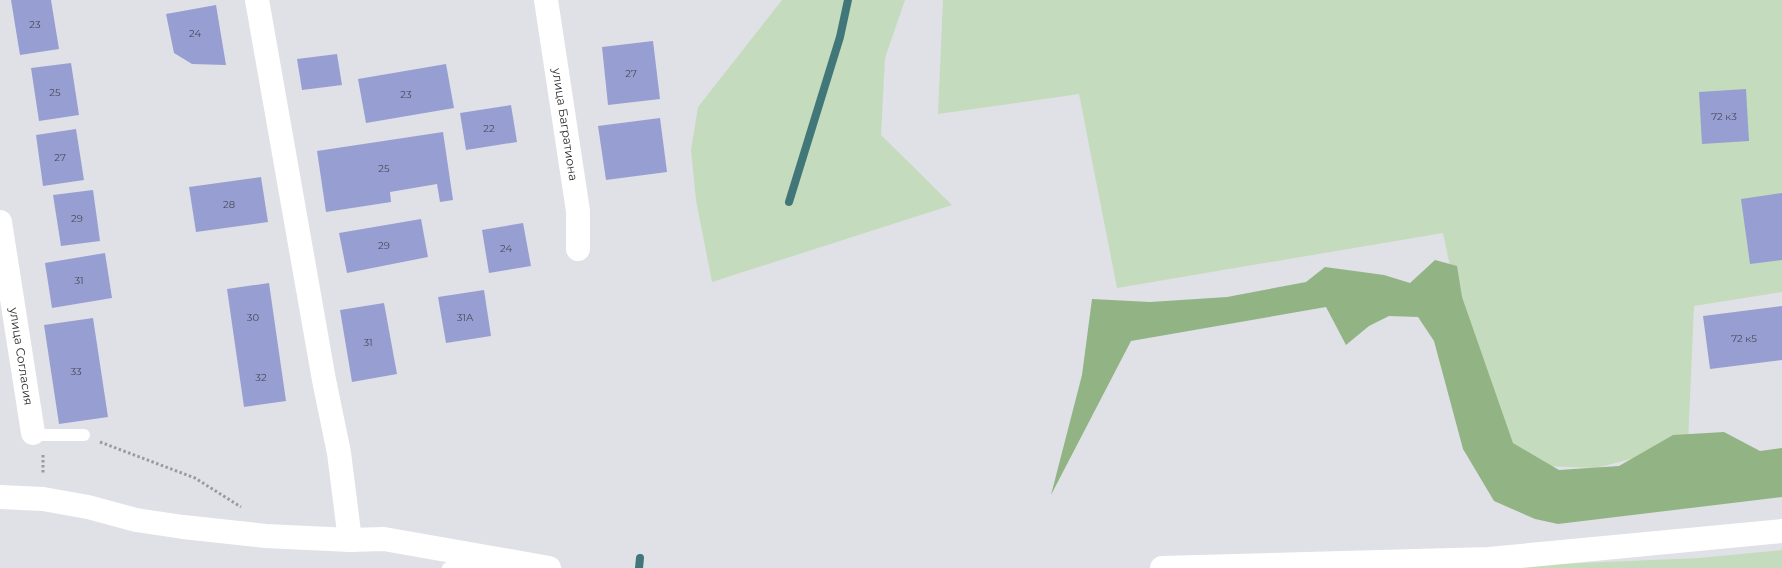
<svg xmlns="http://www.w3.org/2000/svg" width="1782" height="568" font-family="Montserrat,sans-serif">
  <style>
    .green { fill: #c5dbbd }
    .forest { fill: #92b485 }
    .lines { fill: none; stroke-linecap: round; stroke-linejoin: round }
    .stream { stroke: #42777a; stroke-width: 8 }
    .building { fill: #979fd2 }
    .path { stroke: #9a9b9e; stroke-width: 3; stroke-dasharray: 2.5 2.5; stroke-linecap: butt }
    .lane { stroke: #fff; stroke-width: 12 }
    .street { stroke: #fff; stroke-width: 24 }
    .labels { text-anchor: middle; stroke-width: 4.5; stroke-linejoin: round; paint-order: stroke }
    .number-label { font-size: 10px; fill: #484a58 }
    .street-label { font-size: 12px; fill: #2d2d2f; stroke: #fff }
  </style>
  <rect width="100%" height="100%" fill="#e0e1e6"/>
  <path class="green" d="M782,0H905L885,58L881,135L952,205L712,282L696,200L691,150L698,107Z
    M943,0H1782V292L1694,306L1688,444L1596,468L1514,465L1451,271L1443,233L1117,288L1079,94L938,114Z
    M1782,550V568H1469L1699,558Z"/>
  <path class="forest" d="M1435,260L1457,266L1462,297L1513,443L1559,470L1619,466L1673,435L1724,432L1760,451L1782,448V497L1558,524L1535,519L1494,501L1463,449L1434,341L1418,317L1389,316L1369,326L1346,345L1326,307L1131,341L1051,495L1082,375L1092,299L1150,302L1227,297L1306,282L1325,267L1384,275L1410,283Z"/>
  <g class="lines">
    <path class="stream" d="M789,202L840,37L848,0
      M639,568L640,558"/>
  </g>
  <path class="building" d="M11,0H51L59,49L20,55Z
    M216,5L226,65L192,64L174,53L166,14Z
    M653,41L660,99L608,105L602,47Z
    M337,54L342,85L302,90L297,59Z
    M71,63L79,115L39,121L31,68Z
    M446,64L454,108L366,123L358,79Z
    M1746,89L1749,141L1702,144L1699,92Z
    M511,105L517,142L466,150L460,113Z
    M660,118L667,172L606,180L598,126Z
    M76,129L84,180L43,186L36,135Z
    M443,132L453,200L440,202L437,184L390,192L391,202L326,212L317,151Z
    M261,177L268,222L196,232L189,187Z
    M93,190L100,241L61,246L53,195Z
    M1782,193V260L1750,264L1741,199Z
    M421,219L428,257L347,273L339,233Z
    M523,223L531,266L489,273L482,230Z
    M105,253L112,298L52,308L45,263Z
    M269,283L286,401L244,407L227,289Z
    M484,290L491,336L446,343L438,297Z
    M384,303L397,374L352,382L340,310Z
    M1782,306V360L1710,369L1703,316Z
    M93,318L108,417L59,424L44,325Z"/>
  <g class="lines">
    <path class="path" d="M100,442L195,478L241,507
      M43,455V474"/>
    <path class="lane" d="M33,433L43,435H84
      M448,568L480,561"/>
    <g class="street">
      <path d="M257,0L324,380L339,453L350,540"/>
      <path id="s1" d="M546,0L578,211V249"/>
      <path id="s2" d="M0,222L33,433"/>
      <path d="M0,497L43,499L88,507L136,520L183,527L266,536L350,540L384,539L549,568"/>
      <path d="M1162,568L1489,559L1782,531"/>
    </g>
  </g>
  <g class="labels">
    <g class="number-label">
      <text x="35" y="28">23</text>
      <text x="195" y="37">24</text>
      <text x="631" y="77">27</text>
      <text x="55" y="96">25</text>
      <text x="406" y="98">23</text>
      <text x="1724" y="120">72 к3</text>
      <text x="489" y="132">22</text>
      <text x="60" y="161">27</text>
      <text x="384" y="172">25</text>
      <text x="229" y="208">28</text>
      <text x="77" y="222">29</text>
      <text x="384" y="249">29</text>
      <text x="506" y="252">24</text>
      <text x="79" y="284">31</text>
      <text x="253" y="321">30</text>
      <text x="465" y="321">31А</text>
      <text x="1744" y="342">72 к5</text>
      <text x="368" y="346">31</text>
      <text x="76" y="375">33</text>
      <text x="261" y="381">32</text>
    </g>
    <g class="street-label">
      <text dy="4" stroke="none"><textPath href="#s1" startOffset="126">улица Багратиона</textPath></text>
      <text dy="4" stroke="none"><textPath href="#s2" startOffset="136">улица Согласия</textPath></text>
    </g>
  </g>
</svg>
